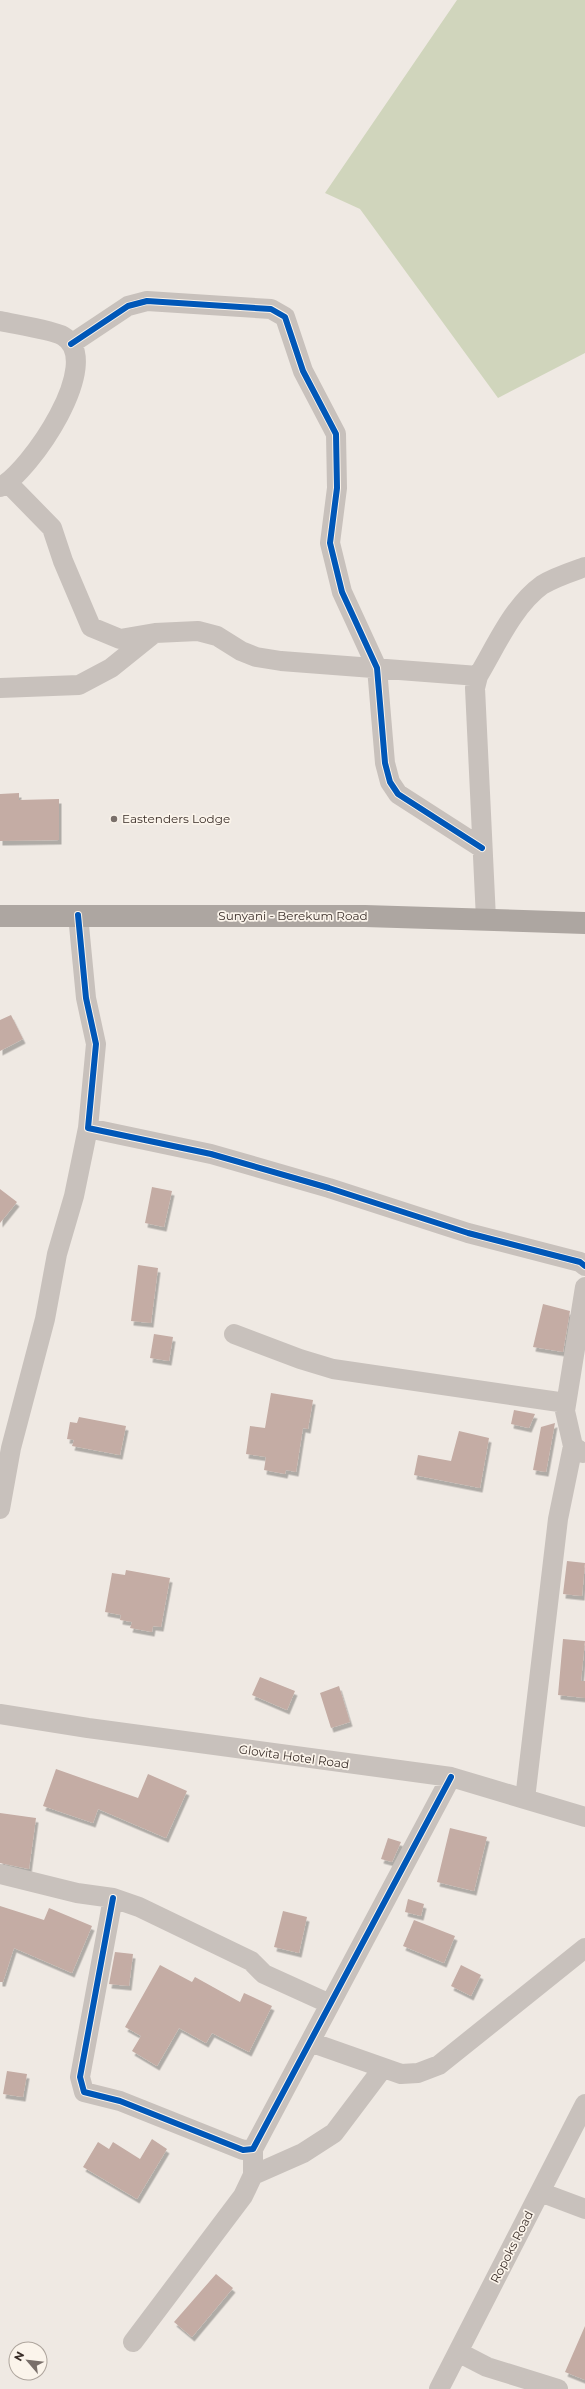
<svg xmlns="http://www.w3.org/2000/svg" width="585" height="2389" font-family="Montserrat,sans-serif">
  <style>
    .green { fill: #d0d5bc }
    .building { fill: #c4aca4; filter: url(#shadow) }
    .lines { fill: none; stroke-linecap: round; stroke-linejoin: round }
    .minor { stroke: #c8c1bc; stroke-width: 20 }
    .major { stroke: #ada6a1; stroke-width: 22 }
    .cycleway-casing { stroke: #fbf4eb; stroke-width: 8 }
    .cycleway { stroke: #0057b8; stroke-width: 6 }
    .poi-dot { fill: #796f6a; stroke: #fbf4eb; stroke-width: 1.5 }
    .labels { text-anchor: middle; stroke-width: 3.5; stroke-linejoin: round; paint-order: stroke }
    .poi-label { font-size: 12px; fill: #3a2e29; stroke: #fbf4eb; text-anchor: start }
    .street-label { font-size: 12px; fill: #3a2e29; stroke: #fbf4eb }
  </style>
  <defs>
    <filter id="shadow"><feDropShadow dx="2.5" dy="4.5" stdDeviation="0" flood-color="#0004"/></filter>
  </defs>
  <rect width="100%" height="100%" fill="#efe9e3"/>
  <path class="green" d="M457,0H585V353L498,398L360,209L325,193Z"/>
  <path class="building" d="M19,793V800L59,799V840L0,841V794Z
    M11,1015L23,1039L0,1051V1020Z
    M152,1187L172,1191L164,1227L145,1223Z
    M0,1189L17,1202L0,1223Z
    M138,1265L158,1268L151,1323L131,1321Z
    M543,1304L570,1311L563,1352L533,1347Z
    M154,1334L173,1337L169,1361L150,1358Z
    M271,1393L313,1400L308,1429L303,1428L296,1472L286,1470L285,1474L264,1470L266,1457L246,1454L250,1426L265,1428Z
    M514,1410L535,1414L529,1428L511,1424Z
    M79,1417L126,1426L120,1455L72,1446L74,1440L67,1439L70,1422L77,1423Z
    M555,1423L546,1472L533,1470L541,1427Z
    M459,1431L489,1438L480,1488L414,1475L418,1455L451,1461Z
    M567,1561L585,1563L582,1596L563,1594Z
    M126,1570L170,1578L161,1627L153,1626L152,1632L130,1628L132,1622L120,1620L121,1615L105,1612L112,1573L125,1575Z
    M563,1639L585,1641L581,1681H585V1698L558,1695Z
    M260,1677L295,1691L287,1710L252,1695Z
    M339,1686L350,1722L331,1728L320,1693Z
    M56,1769L138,1798L148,1774L187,1791L166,1838L98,1809L93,1823L43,1806Z
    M0,1813L36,1818L29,1869L0,1863Z
    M450,1828L487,1837L474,1891L437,1882Z
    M388,1838L401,1842L392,1862L381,1859Z
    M408,1899L424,1904L421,1916L405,1912Z
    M0,1906L44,1920L49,1908L92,1926L72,1973L14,1948L3,1982H0Z
    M283,1911L307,1917L299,1953L274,1947Z
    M414,1920L455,1936L444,1963L403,1946Z
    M115,1952L133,1954L129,1986L109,1984Z
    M160,1965L192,1982L195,1977L240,2002L244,1993L272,2006L249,2052L212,2033L206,2043L179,2028L157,2066L132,2051L141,2036L125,2027Z
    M461,1965L481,1975L471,1996L451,1986Z
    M7,2071L27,2074L23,2097L3,2094Z
    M152,2139L167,2149L137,2199L83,2167L98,2142L109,2149L113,2142L140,2159Z
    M216,2274L233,2288L192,2337L174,2322Z
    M585,2326V2380L565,2372Z"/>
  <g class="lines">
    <path class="minor" d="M0,321C13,324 53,330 63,336C106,361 30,472 0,487
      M71,344L128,306L147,301L271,309L285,317L303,371L336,434L337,488L330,543L342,592L377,668L385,763L390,782L398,794L482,848
      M8,483L52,528L63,561L91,627L120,639L155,633L198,631L217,636L241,651L256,657L281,661L478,676L475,688L486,919
      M478,676C496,646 513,606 542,585C555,577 571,572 585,567
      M0,688L79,685L111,668L152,635
      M78,915L86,998L96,1044L88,1128L211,1154L329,1188L468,1233L580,1262L585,1266
      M234,1334L300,1359L333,1369L566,1403
      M583,1453L573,1446L565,1411L585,1287
      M0,1509L11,1448L45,1319L57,1254L74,1196L88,1128
      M0,1714L88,1728L451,1777L585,1817
      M525,1799L558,1519L573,1446
      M0,1874L77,1893L113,1898L139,1907L251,1961L264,1974L330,2004
      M113,1898L80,2077L84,2092L120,2101L243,2150L253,2149L451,1777
      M310,2042L401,2074L418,2073L439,2065L585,1948
      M253,2175L303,2153L334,2133L383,2068
      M540,2192L585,2209
      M133,2342L243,2196L253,2175V2149
      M458,2352L487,2367L558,2389
      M439,2389L585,2104"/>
    <path class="major" d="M0,916H365L585,923"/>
    <defs>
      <path id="cycleway" d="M71,344L128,306L147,301L271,309L285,317L303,371L336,434L337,488L330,543L342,592L377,668L385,763L390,782L398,794L482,848
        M78,915L86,998L96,1044L88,1128L211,1154L329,1188L468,1233L580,1262L585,1266
        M113,1898L80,2077L84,2092L120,2101L243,2150L253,2149L451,1777"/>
    </defs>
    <use href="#cycleway" class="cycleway-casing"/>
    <use href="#cycleway" class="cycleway"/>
  </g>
  <circle class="poi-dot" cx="114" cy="819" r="4"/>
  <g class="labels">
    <g class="poi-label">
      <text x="122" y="823">Eastenders Lodge</text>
    </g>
    <g class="street-label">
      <text x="293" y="920">Sunyani - Berekum Road</text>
      <text transform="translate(294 1757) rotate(8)" y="4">Glovita Hotel Road</text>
      <text transform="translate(512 2247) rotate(-63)" y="4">Ropoks Road</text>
    </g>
  </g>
  <g transform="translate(28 2361) rotate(298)"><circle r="19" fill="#fbf4eb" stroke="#aea59d"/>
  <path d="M0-3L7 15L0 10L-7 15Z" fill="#796f6a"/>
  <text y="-6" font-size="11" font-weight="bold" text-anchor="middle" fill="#3a2e29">N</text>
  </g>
</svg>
